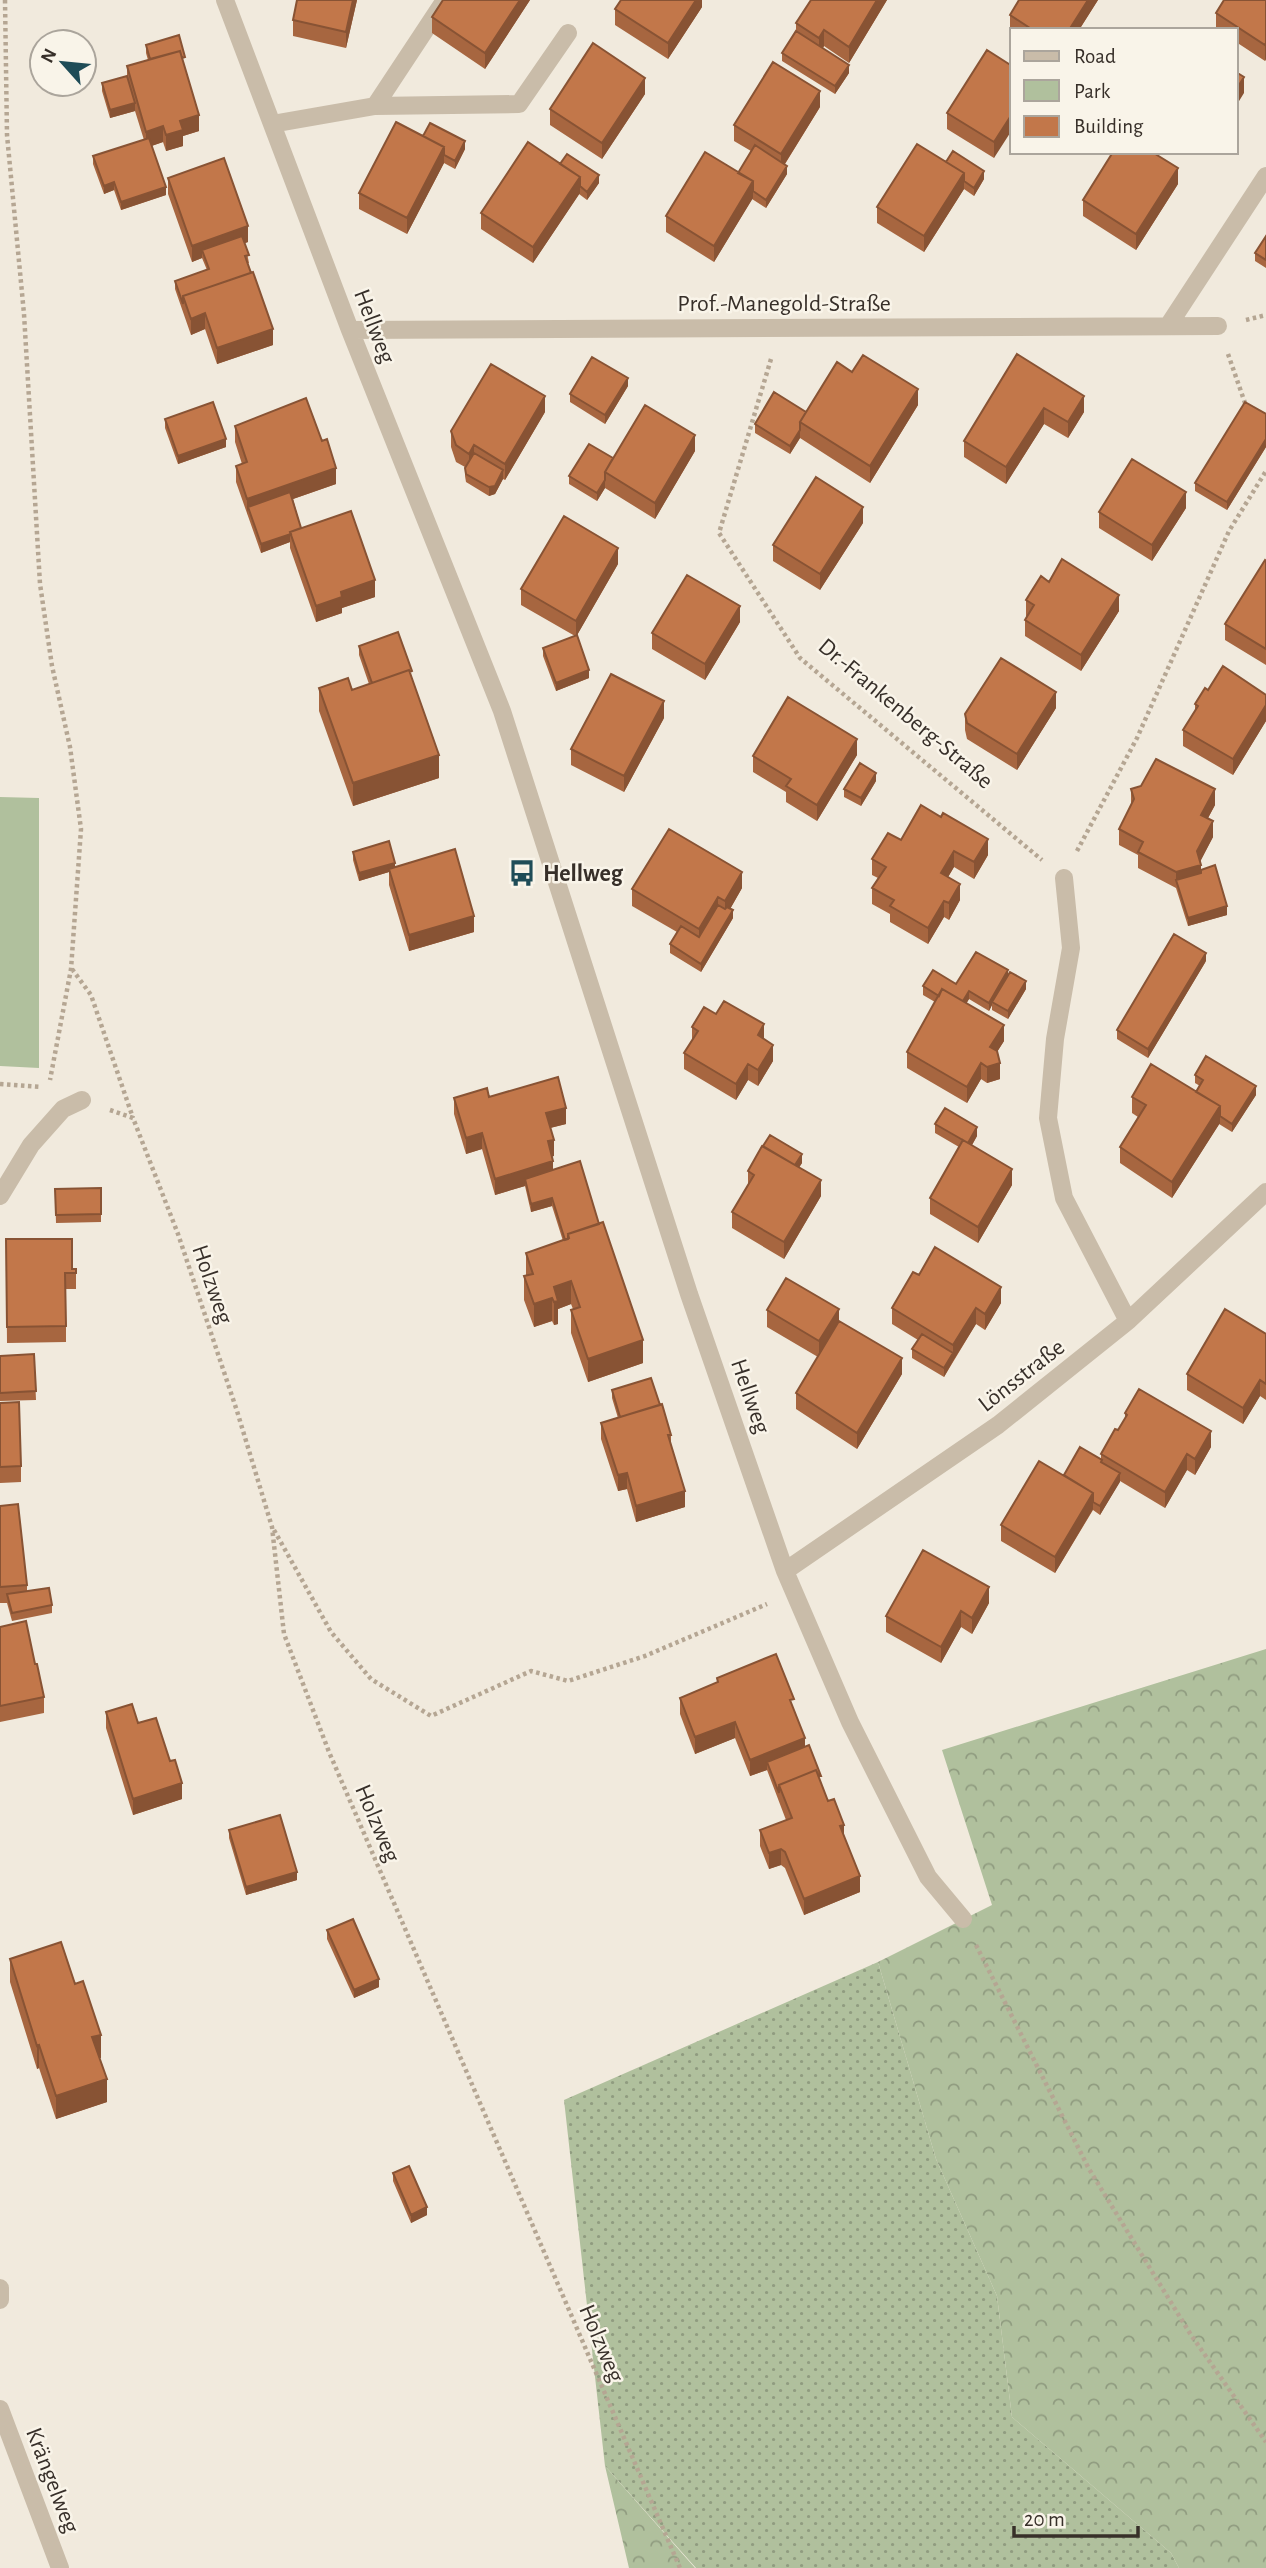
<svg xmlns="http://www.w3.org/2000/svg" width="1266" height="2568" font-family="'Alegreya Sans',sans-serif">
  <style>
    .green { fill: url(#green-dots) }
    .forest { fill: url(#forest-crowns) }
    .pitch { fill: #b0c09d }
    .lines { fill: none; stroke-linecap: round; stroke-linejoin: round }
    .path { stroke: #b5a693; stroke-width: 4.5; stroke-dasharray: 3.5 3.5; stroke-linecap: butt }
    .minor { stroke: #c9bca9; stroke-width: 18 }
    .wall { fill: #a76640 }
    .shaded-wall { fill: #885334 }
    .building { fill: #c2774a; stroke: #885334; stroke-width: 2 }
    .labels { text-anchor: middle; stroke-width: 5; stroke-linejoin: round; paint-order: stroke }
    .street-label { font-size: 24px; fill: #372f29; stroke: #f9f4e9 }
    .poi-label { font-size: 24px; font-weight: bold; fill: #372f29; stroke: #f9f4e9; text-anchor: start }
  </style>
  <defs>
    <pattern id="green-dots" width="8" height="8" patternUnits="userSpaceOnUse" patternTransform="scale(1.75)"><rect width="8" height="8" fill="#b0c09d"/><path d="M2 2h.1M6 6h.1" fill="none" stroke="#909c80" stroke-width="1.8" stroke-linecap="round"/></pattern>
    <pattern id="forest-crowns" width="20" height="18" patternUnits="userSpaceOnUse" patternTransform="scale(1.75)"><rect width="20" height="18" fill="#b0c09d"/><path d="M2 6a3 3 0 1 1 6 0M12 15a3 3 0 1 1 6 0" fill="none" stroke="#909c80"/></pattern>
  </defs>
  <rect width="100%" height="100%" fill="#f1eadd"/>
  <path class="green" d="M878,1962L936,2159L997,2296L1012,2417L1171,2553L1179,2568H696L605,2466L564,2100Z"/>
  <path class="forest" d="M1266,1649V2568H1179L1171,2553L1012,2417L997,2296L936,2159L878,1962L992,1905L942,1750Z
    M605,2466L695,2568H629Z"/>
  <path class="pitch" d="M0,797L39,798V1068L0,1066Z"/>
  <g class="lines">
    <path class="path" d="M5,0L7,135L24,314L40,584L52,666L70,747L81,829L71,969L50,1080
      M1246,320L1266,315
      M1228,354L1245,403L1249,406
      M771,359L719,533L800,658L1042,860
      M1077,851L1137,738L1229,531L1266,471
      M72,969L91,995L133,1118
      M0,1084L41,1087
      M110,1110L133,1118L178,1234L237,1411L272,1527L284,1634L329,1752L680,2568
      M274,1530L331,1632L371,1679L431,1716L531,1671L568,1681L645,1656L767,1604
      M976,1945L1089,2169L1191,2335L1266,2442"/>
    <path class="minor" d="M225,0L350,330L502,711L689,1294L785,1571L850,1722L928,1877L963,1919
      M375,106L445,0
      M272,124L375,106L519,104L568,33
      M1168,326L1266,176
      M350,330L1218,326
      M1064,878L1071,948L1055,1039L1048,1118L1064,1198L1128,1321
      M0,1196L31,1145L63,1109L82,1100
      M785,1571L998,1425L1128,1321L1266,1192
      M0,2288V2300
      M0,2409L60,2568"/>
  </g>
  <path class="wall" d="M357,0L346,48L293,36V20Z
    M530,0L485,69L432,33V17Z
    M702,0V7L668,59L615,25V9Z
    M811,0H887L849,63L824,46L823,48L849,73L835,94L782,61V53L796,31V23Z
    M1019,0H1098L1079,30H1012V33L1010,31V15Z
    M1266,0V59L1265,61L1236,42V30L1216,29V13Z
    M146,45L185,65L184,66L199,131L183,136V146L166,151L163,142L151,146L166,195L121,210L114,190L104,194L93,164V156L144,140L135,111L110,118L102,91V83L127,76V66L148,60L146,53Z
    M1012,66L994,158L947,129V113Z
    M645,94L602,159L550,125V109Z
    M820,107L785,164L787,174L766,208L752,199L714,262L666,232V216L738,173L751,151L734,141V125Z
    M423,136L465,149L455,169L444,163L407,234L359,209V193Z
    M946,162L984,179L974,196L964,189L924,252L877,223V207Z
    M560,164L599,183L587,200L579,194L533,263L481,229V213Z
    M168,178L248,242L245,243L249,263H248L273,345L217,364L205,329L191,335L175,289V281L207,270L202,258L192,262L168,194Z
    M1178,184L1136,250L1083,216V200Z
    M1266,236V268L1255,261V253Z
    M1017,354L1084,412L1068,438L1044,424L1006,484L964,457V441Z
    M852,372L918,405L870,483L800,438L790,454L755,433V424L806,412Z
    M628,386L605,424L570,402V394Z
    M545,412L505,480L503,479L495,494L489,496L466,482L465,476V467L456,462L451,447V431Z
    M1266,414V447L1227,510L1195,491V483Z
    M165,419L226,447L178,464L165,428Z
    M235,426L336,484L293,499L301,528L375,597L342,608V613L316,622L290,548V542L261,553L236,482V466L242,464L235,442Z
    M695,451L655,519L605,488L597,501L569,484V476L613,458Z
    M1186,508L1152,561L1099,528V512Z
    M863,523L820,590L773,561V545Z
    M1266,561V665L1225,640V624Z
    M618,564L577,635L589,678L556,691L543,656V648L575,636L521,605V589Z
    M1049,582L1119,611L1081,671L1025,636V620L1027,617L1026,616V600Z
    M740,622L705,680L652,649V633Z
    M359,646L412,679L439,778L353,806L319,711V688L352,690L369,684L359,655Z
    M1208,690L1266,695V721L1233,775L1183,746V730L1195,711V704Z
    M1056,708L1017,770L967,739L965,730V714Z
    M664,718L624,792L571,765V749Z
    M857,755L817,821L786,802V792L753,772V756Z
    M876,781L861,806L844,797V789Z
    M1131,789L1215,805L1208,818L1213,837L1200,861L1201,870L1227,915L1188,926L1176,888L1138,868V855L1119,845V829L1131,805Z
    M901,840L988,855L974,879L954,867L948,877L960,900L949,920L944,917L928,944L890,922V914L872,904V888L878,878L872,875V859Z
    M353,852L395,867L474,932L409,951L389,885V872L359,881L353,860Z
    M742,888L730,909L733,918L701,972L670,953V944L677,932L632,906V889Z
    M1206,961L1148,1058L1117,1039V1030Z
    M1008,976L1026,989L1008,1019L992,1010V1005L989,1011L969,999L966,1004L1004,1041L997,1052L1000,1079L987,1083L981,1079L967,1103L907,1068V1052L935,1002L923,995V986L956,984Z
    M716,1014L764,1039L773,1061L758,1086L748,1080L736,1100L684,1069V1053L692,1040V1027Z
    M1195,1075L1256,1095L1232,1132L1219,1124L1172,1198L1120,1163V1147L1138,1117L1132,1113V1097L1196,1092L1200,1086L1195,1083Z
    M489,1097L566,1124L550,1128L554,1156H552L553,1170L643,1363L588,1382L571,1333V1310L573,1309L571,1304L558,1309V1324L554,1325L552,1321L534,1327L524,1300V1276H526V1253L563,1241L552,1206L531,1212L525,1186L495,1195L482,1149L466,1154L454,1114V1098Z
    M935,1124L977,1136L972,1145L1012,1185L978,1243L930,1214V1198L959,1147L935,1133Z
    M802,1163L799,1167L821,1196L784,1259L732,1228V1212L748,1186V1171Z
    M101,1188V1222L56,1223L55,1189Z
    M6,1239L72,1269H76V1289H66V1342L7,1343Z
    M919,1275L1001,1303L985,1330L976,1324L944,1377L912,1358V1349L918,1340L892,1324V1308Z
    M767,1310L839,1321L902,1374L857,1449L796,1409V1393L818,1357L767,1327Z
    M1266,1334V1400L1260,1396L1243,1424L1187,1390V1374Z
    M34,1354L36,1400L0,1401V1356Z
    M612,1390L660,1405L671,1435V1447L685,1507L636,1522L627,1489L618,1491L601,1439V1423L618,1418L612,1398Z
    M0,1403L21,1466V1482L0,1483Z
    M1125,1413L1211,1447L1195,1475L1187,1470L1165,1508L1120,1481L1100,1515L1093,1510L1055,1573L1001,1541V1525L1064,1475L1101,1459V1454L1125,1419Z
    M0,1506L27,1585V1591L52,1605V1613L12,1621L7,1603H0Z
    M989,1603L972,1634L961,1627L941,1663L886,1632V1616Z
    M0,1627L35,1664L44,1697V1713L0,1722Z
    M717,1678L794,1710L805,1746L844,1838L860,1892L804,1915L785,1868L781,1865L769,1869L760,1846V1830L786,1820L767,1770L750,1776L735,1738L695,1754L680,1714V1698L717,1683Z
    M106,1712L138,1723L182,1799L133,1815L106,1728Z
    M229,1830L297,1880L246,1895L229,1838Z
    M327,1930L379,1987L354,1998L327,1939Z
    M10,1959L75,1984L101,2058H100L107,2102L56,2119L39,2068L37,2069L10,1982Z
    M393,2173L427,2215L411,2223L393,2181Z"/>
  <path class="shaded-wall" d="M353,0H357L346,48V32Z
    M520,0H530L485,69V53Z
    M696,0H702V7L668,59V43Z
    M877,0H887L849,63V47Z
    M1088,0H1098L1079,30H1069Z
    M824,30V46L819,54V38Z
    M1266,43V59L1265,61V45Z
    M849,65V73L835,94V86Z
    M1244,77V93L1236,106V90Z
    M645,78V94L602,159V143Z
    M820,91V107L781,170V154Z
    M135,103V111L110,118V110Z
    M1012,114V130L994,158V142Z
    M199,115V131L183,136V146L166,151V135L180,121Z
    M163,126V142L146,148V132Z
    M465,141V149L455,169V161Z
    M444,147V163L407,234V218Z
    M787,166V174L766,208V200Z
    M1178,168V184L1136,250V234Z
    M984,171V179L974,196V188Z
    M964,173V189L924,252V236Z
    M599,175V183L587,200V192Z
    M580,177V193L533,263V247Z
    M753,181V198L714,262V246Z
    M114,182V190L104,194V186Z
    M166,187V195L121,210V202Z
    M248,226V242L205,257L202,250V258L192,262V246Z
    M205,313V329L191,335V319Z
    M273,329V345L217,364V348Z
    M628,378V386L605,424V415Z
    M918,389V405L870,483V466Z
    M545,396V412L505,480V464Z
    M1084,396V412L1068,438V422Z
    M1044,408V424L1006,484V467Z
    M800,430V438L790,454V446Z
    M695,435V451L655,519V503Z
    M226,439V447L178,464V456Z
    M1266,439V447L1227,510V502Z
    M474,445V461L469,470V454Z
    M336,468V484L250,514L248,507L247,515V499Z
    M503,470V479L495,494L489,496V487Z
    M605,480V488L597,501V493Z
    M1186,492V508L1152,561V545Z
    M863,507V523L820,590V574Z
    M290,534V542L261,553V544Z
    M618,548V564L576,637V621Z
    M375,580V597L342,608V613L316,622V606L341,592Z
    M1119,595V611L1081,671V655Z
    M740,606V622L705,680V664Z
    M589,670V678L556,691V683Z
    M1056,692V708L1017,770V754Z
    M664,701V718L624,792V776Z
    M1266,705V721L1233,775V759Z
    M857,739V755L817,821V805Z
    M439,755V778L353,806V783Z
    M876,773V781L861,806V798Z
    M1215,789V805L1201,831V815Z
    M1213,821V837L1198,866L1201,865V881L1176,880V872L1197,851Z
    M988,839V855L974,879V862Z
    M954,851V867L941,889V873Z
    M395,863V871L389,869V872L359,881V873Z
    M742,872V888L725,918V901Z
    M960,884V900L949,920V903Z
    M718,897V913L699,945V929Z
    M944,901V917L928,944V928Z
    M1227,906V915L1188,926V918Z
    M733,910V918L701,972V964Z
    M474,916V932L409,951V935Z
    M1206,953V961L1148,1058V1049Z
    M1008,970V979L992,1002V1005L989,1011V1003Z
    M1026,981V989L1008,1019V1011Z
    M969,991V999L959,1015V1007Z
    M764,1024V1040L758,1035Z
    M1004,1025V1041L990,1063V1047Z
    M773,1045V1061L758,1086V1070Z
    M981,1063V1079L967,1103V1087Z
    M1000,1063V1079L987,1083V1067Z
    M748,1064V1080L736,1100V1084Z
    M1256,1086V1095L1232,1132V1124Z
    M1220,1106V1123L1172,1198V1182Z
    M566,1108V1124L546,1129V1113Z
    M977,1127V1136L968,1152V1144Z
    M482,1133V1149L466,1154V1138Z
    M554,1140V1156L548,1158V1141Z
    M802,1154V1163L792,1179V1171Z
    M553,1161V1177L525,1179V1186L495,1195V1179Z
    M1012,1169V1185L978,1243V1227Z
    M821,1180V1196L784,1259V1242Z
    M552,1198V1206L531,1212V1204Z
    M571,1281V1304L558,1309V1324L554,1325V1287Z
    M1001,1287V1303L985,1330V1314Z
    M552,1298V1321L534,1327V1304Z
    M976,1308V1324L953,1361V1345Z
    M839,1309V1325L819,1357V1341Z
    M643,1340V1363L588,1382V1359Z
    M953,1353V1361L944,1377V1368Z
    M902,1358V1374L857,1449V1433Z
    M1260,1380V1396L1243,1424V1408Z
    M1211,1431V1447L1195,1475V1459Z
    M1187,1454V1470L1165,1508V1492Z
    M627,1473V1489L618,1491V1475Z
    M1120,1473V1482L1100,1515V1506Z
    M685,1491V1507L636,1522V1506Z
    M1093,1493V1509L1055,1573V1557Z
    M989,1587V1603L972,1634V1618Z
    M961,1611V1627L941,1663V1647Z
    M735,1722V1738L695,1754V1737Z
    M805,1738V1754L767,1762V1770L750,1776V1760Z
    M182,1783V1799L133,1815V1799Z
    M844,1825V1841L840,1826Z
    M781,1849V1865L769,1869V1853Z
    M297,1872V1880L246,1895V1887Z
    M860,1876V1892L804,1915V1899Z
    M379,1979V1987L354,1998V1990Z
    M101,2035V2058L92,2060V2037Z
    M39,2045V2068L37,2069V2046Z
    M107,2079V2102L56,2119V2096Z
    M427,2207V2215L411,2223V2215Z"/>
  <path class="building" d="M297,0H353L346,32L293,20Z
    M443,0H520L485,53L432,17Z
    M621,0H696L668,43L615,9Z
    M811,0H877L849,47L824,30L819,38L796,23Z
    M1019,0H1088L1069,30H1033L1010,15Z
    M1224,0H1266V43L1265,45L1216,13Z
    M796,31L849,65L835,86L782,53Z
    M179,35L185,57L182,58L180,51L150,59L146,45Z
    M593,43L645,78L602,143L550,109Z
    M987,50L1012,66V114L994,142L947,113Z
    M180,51L199,115L180,121L183,130L166,135L163,126L146,132L127,66Z
    M773,62L820,91L781,154L734,125Z
    M1236,72L1244,77L1236,90Z
    M127,76L135,103L110,110L102,83Z
    M396,122L444,147L407,218L359,193Z
    M430,123L465,141L455,161L444,155V147L423,136Z
    M149,138L166,187L121,202L114,182L104,186L93,156Z
    M528,142L580,177L533,247L481,213Z
    M917,144L964,173L924,236L877,207Z
    M755,145L787,166L766,200L753,191V181L738,173Z
    M953,151L984,171L974,188L964,181V173L946,162Z
    M705,152L753,181L714,246L666,216Z
    M1113,152H1152L1178,168L1136,234L1083,200Z
    M567,154L599,175L587,192L580,186V177L560,164Z
    M224,158L248,226L192,246L168,178Z
    M242,236L249,255L245,256L251,273L183,296V304L175,281L209,269L202,250Z
    M1266,236V260L1255,253Z
    M253,272L273,329L217,348L205,313L191,319L183,296Z
    M1017,354L1084,396L1068,422L1044,408L1006,467L964,441Z
    M863,355L918,389L870,466L800,422L837,362L852,372Z
    M592,357L628,378L605,415L570,394Z
    M491,364L545,396L505,464L474,445L469,454L456,445L451,431Z
    M774,392L806,412L800,422V430L790,446L755,424Z
    M306,398L322,441L327,439L336,468L247,499L236,466L247,462L235,426Z
    M213,402L226,439L178,456L165,419Z
    M1245,402L1266,414V439L1227,502L1195,483Z
    M645,405L695,435L655,503L605,472Z
    M589,444L613,458L605,472V480L597,493L569,476Z
    M474,453L503,470L495,486L489,487L466,474L465,468Z
    M1132,459L1186,492L1152,545L1099,512Z
    M816,477L863,507L820,574L773,545Z
    M290,492L301,528L290,532L291,534L261,544L248,507Z
    M351,511L375,580L341,592L342,597L316,606L290,532Z
    M564,516L618,548L576,621L521,589Z
    M1062,559L1119,595L1081,655L1025,620L1034,605L1026,600L1041,576L1049,582Z
    M1265,560L1266,561V649L1225,624Z
    M687,575L740,606L705,664L652,633Z
    M398,632L412,671L410,672L409,670L372,683L359,646Z
    M577,635L589,670L556,683L543,648Z
    M1001,658L1056,692L1017,754L967,723L965,714Z
    M1223,666L1266,695V705L1233,759L1183,730L1198,706L1195,704L1205,688L1208,690Z
    M409,670L439,755L353,783L319,688L348,678L352,690Z
    M611,674L664,701L624,776L571,749Z
    M788,697L857,739L817,805L786,786L791,779L753,756Z
    M1156,759L1215,789L1201,815L1213,821L1197,851L1201,865L1176,872L1138,852L1143,842L1119,829L1134,799L1131,789L1141,786Z
    M860,763L876,773L861,798L844,789Z
    M921,805L941,817L943,813L988,839L974,862L954,851L941,873L960,884L949,903L944,901L928,928L890,906L894,900L872,888L886,867L872,859L888,833L901,840Z
    M669,829L742,872L725,901L718,897L699,929L632,889Z
    M389,841L395,863L359,873L353,852Z
    M455,849L474,916L409,935L389,869Z
    M1215,865L1227,906L1188,918L1176,880L1201,873V870Z
    M718,905L725,909L727,907L733,910L701,964L670,944L681,926L699,937Z
    M1174,934L1206,953L1148,1049L1117,1030Z
    M976,952L1008,970L989,1003L969,991L963,1001L942,989L939,996L923,986L933,970L956,984Z
    M1010,972L1026,981L1008,1011L992,1002Z
    M942,989L1004,1025L990,1047L997,1051L1000,1063L987,1067L981,1063L967,1087L907,1052Z
    M724,1001L764,1024L758,1035L773,1045L758,1070L748,1064L736,1084L684,1053L698,1031L692,1027L704,1007L716,1014Z
    M1206,1056L1256,1086L1232,1124L1220,1116V1106L1196,1092L1203,1080L1195,1075Z
    M1151,1064L1220,1106L1172,1182L1120,1147L1146,1105L1132,1097Z
    M558,1077L566,1108L546,1113L554,1140L548,1141L553,1161L495,1179L482,1133L466,1138L454,1098L487,1088L489,1097Z
    M945,1108L977,1127L968,1143L935,1124Z
    M770,1135L802,1154L795,1165L763,1146Z
    M963,1140L1012,1169L978,1227L930,1198Z
    M762,1146L821,1180L784,1242L732,1212L754,1175L748,1171Z
    M580,1161L599,1224L568,1234V1239L565,1240L552,1198L531,1204L525,1179Z
    M101,1188V1214L56,1215L55,1189Z
    M603,1222L643,1340L588,1359L571,1310L580,1307L571,1281L554,1287L558,1301L554,1302L552,1298L534,1304L524,1276L533,1274L526,1253L569,1238L568,1234Z
    M6,1239H72V1269H76V1273H65L66,1326L7,1327Z
    M935,1247L1001,1287L985,1314L976,1308L953,1345L892,1308L913,1272L919,1275Z
    M786,1278L839,1309L819,1341L767,1310Z
    M1225,1309L1266,1334V1384L1260,1380L1243,1408L1187,1374Z
    M839,1321L902,1358L857,1433L796,1393Z
    M922,1334L953,1353L944,1368L912,1349Z
    M34,1354L36,1391L0,1393V1356Z
    M651,1378L660,1405L620,1417L612,1390Z
    M1139,1389L1211,1431L1195,1459L1187,1454L1165,1492L1101,1454L1115,1429L1118,1430L1127,1415L1125,1413Z
    M19,1402L21,1466L0,1467V1403Z
    M662,1404L671,1435H668L685,1491L636,1506L627,1473L618,1475L601,1423Z
    M1080,1447L1102,1460L1101,1462L1120,1473L1100,1506L1093,1502V1493L1064,1475Z
    M1039,1461L1093,1493L1055,1557L1001,1525Z
    M18,1504L27,1585L0,1587V1506Z
    M923,1550L989,1587L972,1618L961,1611L941,1647L886,1616Z
    M49,1588L52,1605L12,1613L7,1594Z
    M26,1621L35,1664H37L44,1697L0,1706V1627Z
    M776,1654L794,1699L790,1700L805,1738L750,1760L735,1722L695,1737L680,1698L718,1682L717,1678Z
    M132,1704L138,1723L156,1718L170,1761L175,1760L182,1783L133,1799L106,1712Z
    M809,1745L821,1776H819L816,1770L779,1785V1793L767,1762Z
    M816,1770L828,1801L834,1799L844,1825L840,1826L860,1876L804,1899L785,1852L781,1849L769,1853L760,1830L792,1818L779,1785Z
    M280,1815L297,1872L246,1887L229,1830Z
    M353,1919L379,1979L354,1990L327,1930Z
    M61,1942L75,1984L83,1981L101,2035L92,2037L107,2079L56,2096L39,2045L37,2046L10,1959Z
    M409,2166L427,2207L411,2215L393,2173Z"/>
  <defs>
    <symbol id="bus-bare" viewBox="-9 -9 18 18"><path d="M-5-6H5V4H4V6H2V4H-2V6H-4V4H-5ZM-3.5-4V0h7V-4ZM-3.5 1.2v1.5H-2V1.2ZM2 1.2v1.5H3.5V1.2Z" fill="#1f4c57" stroke="#f9f4e9" stroke-width="2.5" paint-order="stroke"/></symbol>
  </defs>
  <g fill-rule="evenodd">
    <use href="#bus-bare" x="503" y="854" width="38" height="38"/>
  </g>
  <g class="labels">
    <g class="street-label">
      <text x="784" y="311">Prof.-Manegold-Straße</text>
      <text transform="translate(375 326) rotate(69)" y="8">Hellweg</text>
      <text transform="translate(906 713) rotate(40)" y="8">Dr.-Frankenberg-Straße</text>
      <text transform="translate(213 1284) rotate(71)" y="8">Holzweg</text>
      <text transform="translate(1021 1375) rotate(-38)" y="8">Lönsstraße</text>
      <text transform="translate(751 1396) rotate(71)" y="8">Hellweg</text>
      <text transform="translate(378 1823) rotate(67)" y="8">Holzweg</text>
      <text transform="translate(602 2343) rotate(67)" y="8">Holzweg</text>
      <text transform="translate(53 2480) rotate(69)" y="8">Krängelweg</text>
    </g>
    <g class="poi-label">
      <text x="543" y="881">Hellweg</text>
    </g>
  </g>
  <rect x="1010" y="28" width="228" height="126" fill="#f9f4e9" stroke="#aba59c" stroke-width="2"/>
  <rect x="1024" y="51" width="35" height="10" fill="#c9bca9" stroke="#aba59c" stroke-width="2"/>
  <text x="1074" y="63" font-size="21" fill="#372f29">Road</text>
  <rect x="1024" y="80" width="35" height="21" fill="#b0c09d" stroke="#aba59c" stroke-width="2"/>
  <text x="1074" y="98" font-size="21" fill="#372f29">Park</text>
  <rect x="1024" y="116" width="35" height="21" fill="#c2774a" stroke="#aba59c" stroke-width="2"/>
  <text x="1074" y="133" font-size="21" fill="#372f29">Building</text>
  <g transform="translate(63 63) rotate(297)"><circle r="33" fill="#f9f4e9" stroke="#aba59c" stroke-width="2"/>
  <path d="M0-5L12 26L0 18L-12 26Z" fill="#1f4c57"/>
  <text y="-10" font-size="19" font-weight="bold" text-anchor="middle" fill="#372f29">N</text>
  </g>
  <path d="M1014 2526v10h124v-10" fill="none" stroke="#372f29" stroke-width="3.5"/>
  <text x="1024" y="2526" font-size="21" fill="#372f29" stroke="#f9f4e9" stroke-width="5" paint-order="stroke">20 m</text>
</svg>
